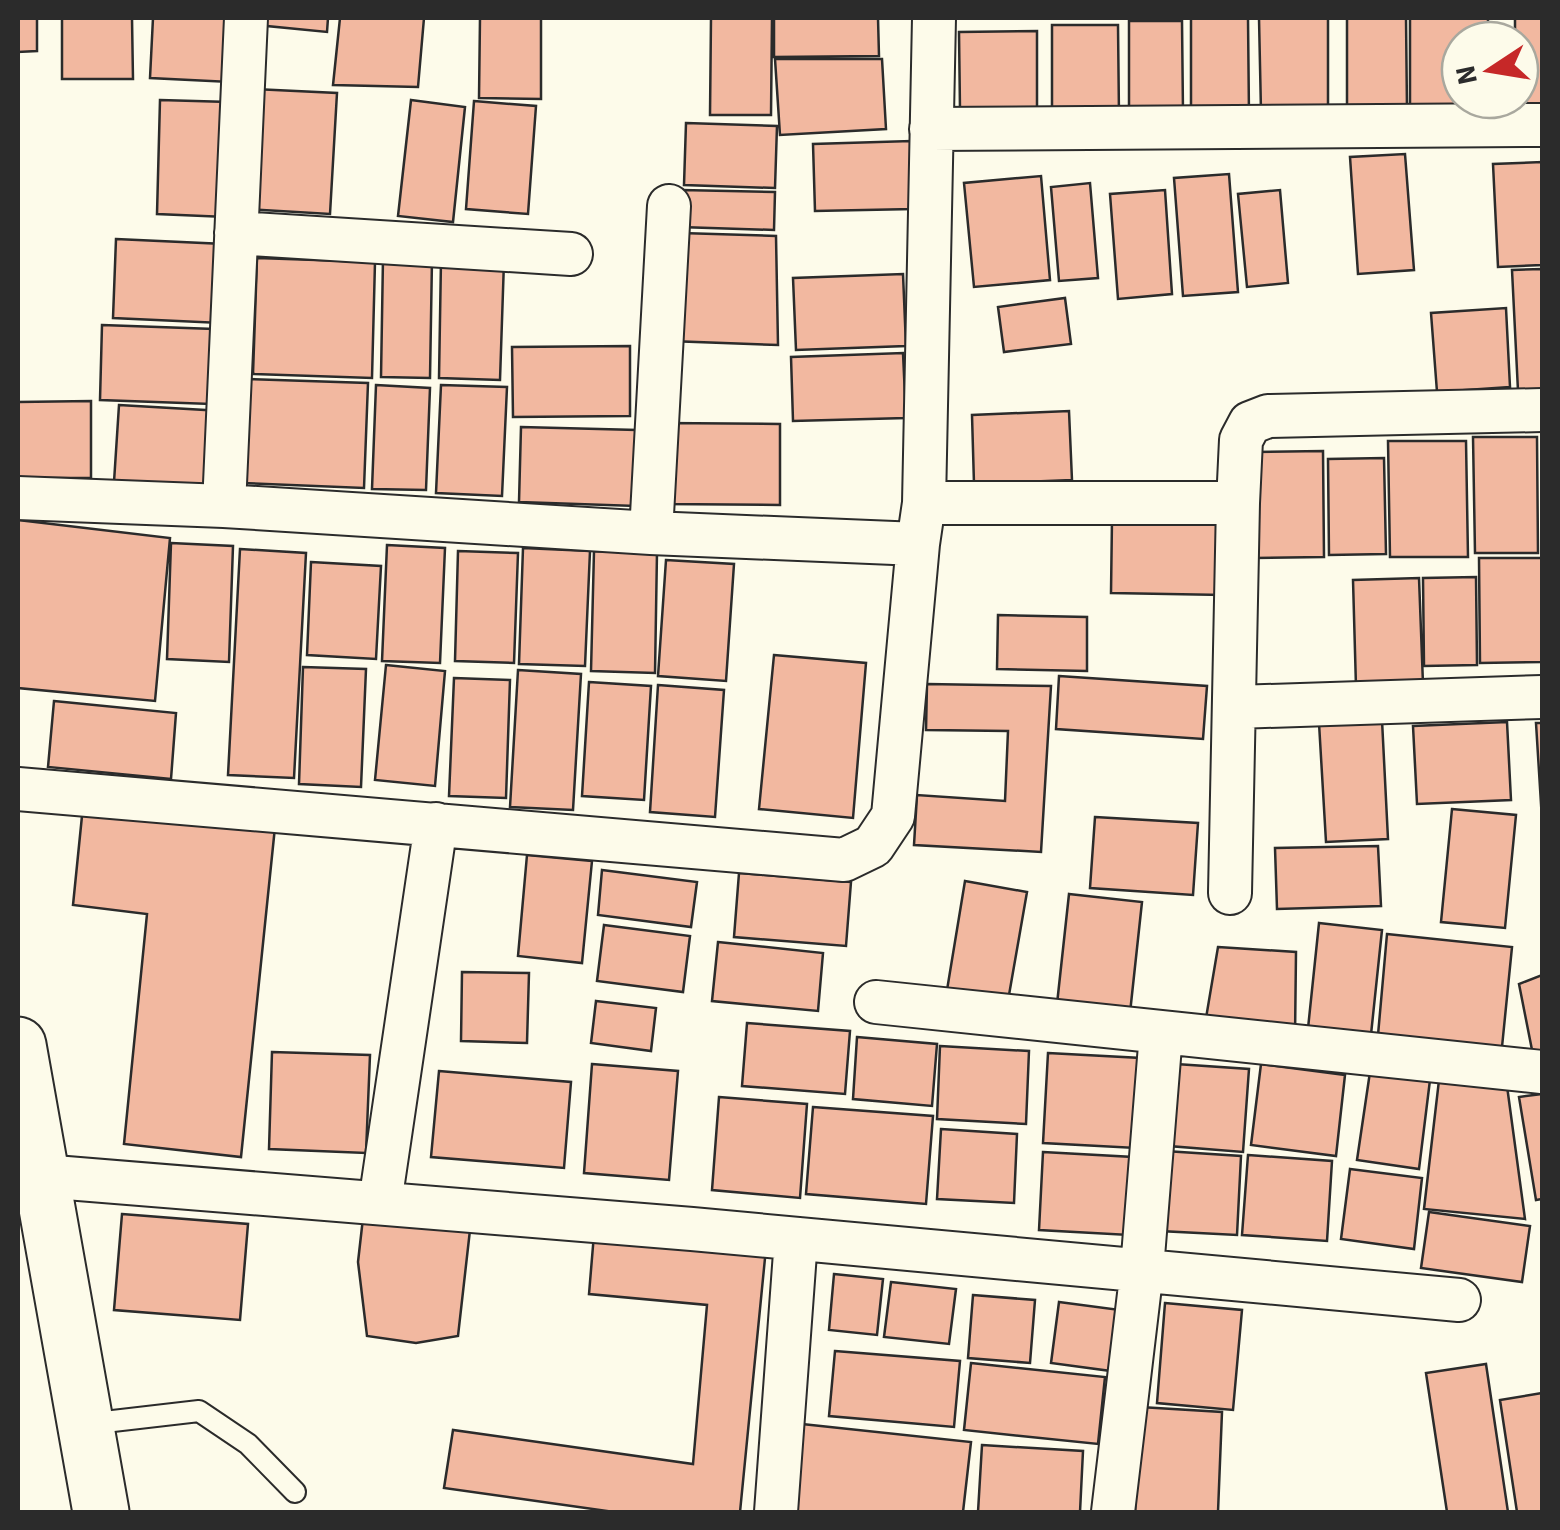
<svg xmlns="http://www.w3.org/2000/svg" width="1560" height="1530" font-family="'Source Sans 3',sans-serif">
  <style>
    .building { fill: #f2b8a0; stroke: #2b2b2b; stroke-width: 2.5 }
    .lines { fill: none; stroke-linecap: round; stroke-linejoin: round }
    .lane-casing { stroke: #2b2b2b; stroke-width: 24 }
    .street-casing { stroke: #2b2b2b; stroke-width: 46 }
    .secondary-casing { stroke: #2b2b2b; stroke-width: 59 }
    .lane { stroke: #fdfbea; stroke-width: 20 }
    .street { stroke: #fdfbea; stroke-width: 42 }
    .secondary { stroke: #fdfbea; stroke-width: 55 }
  </style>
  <rect width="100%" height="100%" fill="#fdfbea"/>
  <path class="building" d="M18,18H37V51L18,52Z
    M62,18H132L133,79H62Z
    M153,18H233L230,82L150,78Z
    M257,18H328L327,32L257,25Z
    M340,18H424L418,87L333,85Z
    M480,18H541V99L479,98Z
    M711,18H772L771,115H710Z
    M774,18H878L879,56L774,57Z
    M1191,18H1248L1249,116H1191Z
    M1259,18H1328V112H1261Z
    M1347,18H1406L1407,110L1347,111Z
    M1410,18H1488V40H1460V100H1488V107H1410Z
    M1515,18H1542V112H1516V100H1520V40H1515Z
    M1129,21H1182L1183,112L1129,113Z
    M1052,25H1118L1119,116H1052Z
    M1037,31V110H960L959,32Z
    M775,59H882L886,129L780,135Z
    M252,89L337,93L330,214L245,209Z
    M160,100L229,102L226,217L157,214Z
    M411,100L465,107L453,222L398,216Z
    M474,101L536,106L528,214L466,209Z
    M686,123L777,126L775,188L684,185Z
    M911,141L913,209L815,211L813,144Z
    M1405,154L1414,270L1358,274L1350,157Z
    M1542,162V265L1498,267L1493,164Z
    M1229,174L1238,292L1183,296L1174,178Z
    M1041,176L1050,280L974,287L964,183Z
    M1090,183L1098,278L1059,281L1051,187Z
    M681,190L775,192L774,230L680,227Z
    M1165,190L1172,294L1118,299L1110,194Z
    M1280,190L1288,283L1247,287L1238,194Z
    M681,233L776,236L778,345L670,341Z
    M116,239L224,244L221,323L113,318Z
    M257,258L375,262L372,378L253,374Z
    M383,258L432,259L430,378L381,377Z
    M441,260L504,261L500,380L439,378Z
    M1542,269V390L1518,391L1512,270Z
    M903,274L906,346L796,350L793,278Z
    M1065,298L1071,344L1004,352L998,307Z
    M1506,308L1510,387L1437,392L1431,313Z
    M102,325L214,329L211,404L100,400Z
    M630,346V416L513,417L512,347Z
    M903,353L906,418L793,421L791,357Z
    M246,379L368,383L364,488L242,483Z
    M376,385L430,388L426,490L372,489Z
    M441,385L507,387L502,496L436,493Z
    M91,401V478H18V402Z
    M119,405L222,411L217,488L114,482Z
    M1069,411L1072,480L974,484L972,415Z
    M662,423L780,424V505L661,504Z
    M521,427L637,430L636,506L519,502Z
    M1473,437H1537L1538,553H1475Z
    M1388,441H1466L1468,557H1390Z
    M1323,451L1324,557L1255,558L1253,452Z
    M1384,458L1386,554L1329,555L1328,459Z
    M1112,519L1224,520V595L1111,593Z
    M18,520L170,538L155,701L18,688Z
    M171,543L233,546L229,662L167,659Z
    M387,545L445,548L440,663L382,661Z
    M523,548L590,551L585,666L519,664Z
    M240,549L306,553L294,778L228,775Z
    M458,551L518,553L514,663L455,661Z
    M594,551L657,552L655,673L591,671Z
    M1479,558H1542V662L1480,663Z
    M666,560L734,564L726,681L658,676Z
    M311,562L381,566L376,659L307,655Z
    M1476,577L1477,665L1424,666L1423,578Z
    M1419,578L1423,684L1356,687L1353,580Z
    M998,615L1087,617V671L997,669Z
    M774,655L866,663L853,818L759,809Z
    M386,665L445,671L435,786L375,780Z
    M303,667L366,669L361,787L299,784Z
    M518,670L581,674L573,810L510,807Z
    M1059,676L1207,686L1203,739L1056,729Z
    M454,678L510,680L506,798L449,796Z
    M589,682L651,686L644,800L582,796Z
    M927,684L1051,686L1041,852L914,845L917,795L1005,801L1008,731L926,730Z
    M658,685L724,690L715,817L650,812Z
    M54,701L176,713L171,779L48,767Z
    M1382,720L1388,839L1326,842L1319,723Z
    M1507,722L1511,800L1417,804L1413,726Z
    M1536,723H1542V820Z
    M83,806L275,827L241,1157L124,1144L147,914L73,905Z
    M1452,809L1516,815L1505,928L1441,922Z
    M1095,817L1198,823L1193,895L1090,888Z
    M1378,846L1381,906L1277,909L1275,848Z
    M527,855L592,861L582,963L518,956Z
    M602,870L697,882L691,927L598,915Z
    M739,873L851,882L846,946L734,937Z
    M965,881L1027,892L1009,995L947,990Z
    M1069,894L1142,902L1130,1013L1057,1004Z
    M1319,923L1382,930L1370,1044L1307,1038Z
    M604,925L690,936L683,992L597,981Z
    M1387,934L1512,947L1502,1047L1378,1035Z
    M718,942L823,953L818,1011L712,1001Z
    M1218,947L1296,952L1295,1038L1204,1030Z
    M462,972L529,973L527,1043L461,1041Z
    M1542,975V1053L1533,1055L1519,984Z
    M596,1001L656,1008L651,1051L591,1043Z
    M747,1023L850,1031L845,1094L742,1086Z
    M857,1037L937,1044L932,1106L853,1099Z
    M940,1046L1029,1051L1026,1124L937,1119Z
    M272,1052L370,1055L366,1153L269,1149Z
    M1048,1053L1141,1058L1136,1148L1043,1143Z
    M592,1064L678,1071L669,1180L584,1173Z
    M1176,1064L1249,1069L1243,1152L1169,1146Z
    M1261,1064L1345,1075L1336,1156L1251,1145Z
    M439,1071L571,1082L564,1168L431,1157Z
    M1370,1072L1430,1080L1419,1169L1357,1160Z
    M1439,1080L1507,1086L1525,1219L1424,1209Z
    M1542,1094V1199L1536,1200L1519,1097Z
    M719,1097L807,1104L800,1198L712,1190Z
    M813,1107L933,1116L926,1204L806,1194Z
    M941,1129L1017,1134L1014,1203L937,1199Z
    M1165,1151L1241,1156L1237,1235L1160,1231Z
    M1043,1152L1133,1157L1129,1235L1039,1230Z
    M1248,1155L1332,1161L1327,1241L1242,1235Z
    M1350,1169L1422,1178L1414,1249L1341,1239Z
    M1429,1212L1530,1226L1522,1282L1421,1268Z
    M122,1214L248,1224L240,1320L114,1310Z
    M363,1218L470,1230L458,1336L416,1343L367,1336L358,1262Z
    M594,1234L766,1248L740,1512H614L444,1488L453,1430L693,1464L707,1305L589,1294Z
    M834,1274L883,1279L877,1335L829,1330Z
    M891,1282L956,1289L949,1344L884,1337Z
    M973,1295L1035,1300L1030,1363L968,1358Z
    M1059,1302L1120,1310L1111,1371L1051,1363Z
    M1165,1303L1242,1310L1233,1410L1157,1403Z
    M835,1351L960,1361L954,1427L829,1416Z
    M971,1363L1105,1377L1098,1444L964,1430Z
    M1486,1364L1508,1512H1447L1426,1373Z
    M1542,1393V1512H1517L1500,1400Z
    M1140,1407L1222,1412L1218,1512H1135Z
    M802,1424L971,1442L963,1512H793Z
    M982,1445L1083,1451L1080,1512H978Z"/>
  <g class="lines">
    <defs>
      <path id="lane" d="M87,1424L199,1411L248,1444L295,1492"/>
      <path id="street" d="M931,129L1542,125
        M236,233L571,254
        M18,498L224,506L651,533L918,544
        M924,503H1238
        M224,506L246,18
        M651,533L669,206
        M1236,707L1542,697
        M18,789L844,860L873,846L893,816L918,544L924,503L934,18
        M1230,893L1238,503L1241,440L1250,423L1268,416L1542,410
        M876,1002L1542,1072
        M42,1176L692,1229L1459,1300
        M380,1203L436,824
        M776,1512L796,1239
        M1113,1512L1142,1269L1161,1033"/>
      <path id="secondary" d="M18,1045L101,1512"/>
    </defs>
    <use href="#lane" class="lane-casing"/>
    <use href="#street" class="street-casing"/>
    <use href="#secondary" class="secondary-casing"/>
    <use href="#lane" class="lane"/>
    <use href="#street" class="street"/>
    <use href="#secondary" class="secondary"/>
  </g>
  <rect width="1560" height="1530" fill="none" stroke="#2b2b2b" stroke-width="40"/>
  <g transform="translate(1490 70) rotate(258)"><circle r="48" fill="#fdfbea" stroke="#a9a89e" stroke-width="2.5"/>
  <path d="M0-8L18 38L0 25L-18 38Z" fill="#c62828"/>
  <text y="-15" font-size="28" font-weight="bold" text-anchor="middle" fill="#2b2b2b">N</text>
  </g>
</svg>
